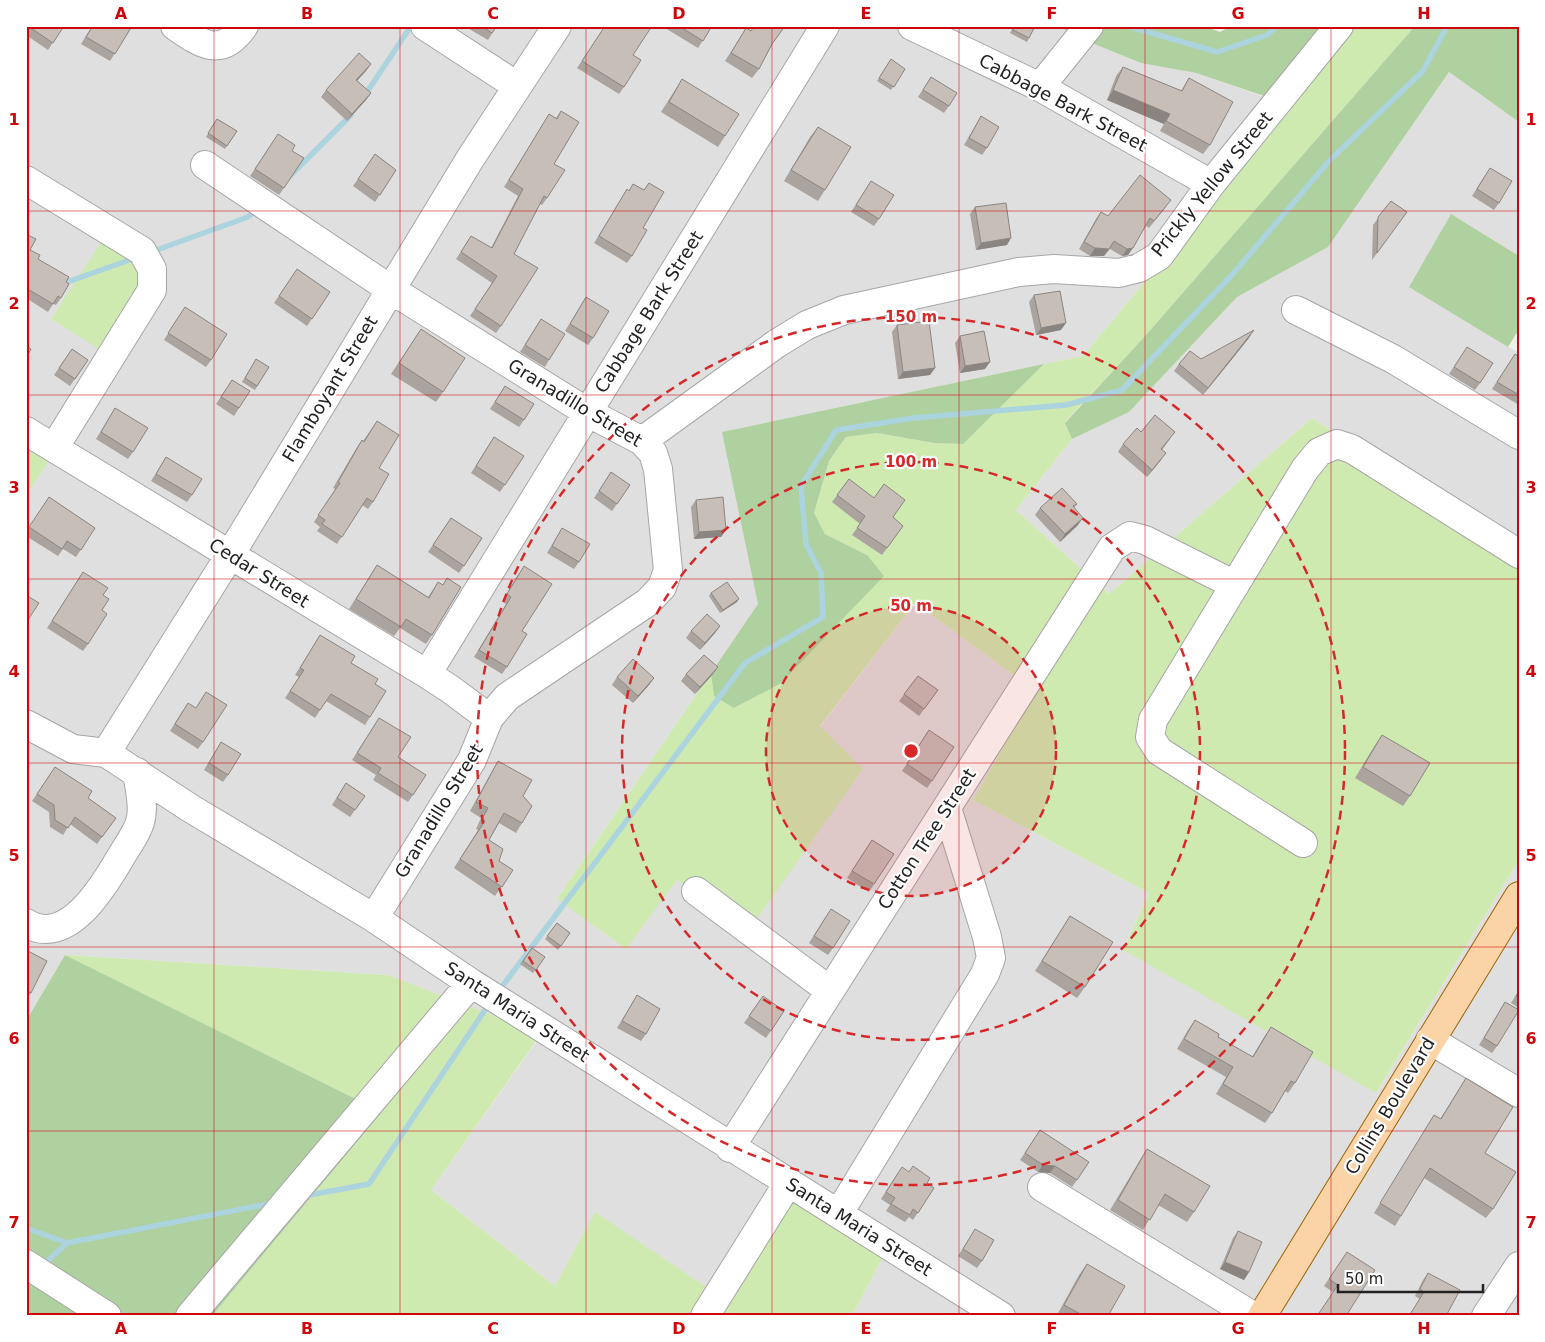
<svg xmlns="http://www.w3.org/2000/svg" width="1545" height="1342" font-family="'DejaVu Sans',sans-serif">
  <style>
    .residential { fill: #e0dfdf }
    .grass { fill: #cfeab1 }
    .forest { fill: #afd09f }
    .lines { fill: none; stroke-linecap: round; stroke-linejoin: round }
    .stream { stroke: #abd4de; stroke-width: 5.5 }
    .minor-casing { stroke: #a6a6a6; stroke-width: 30 }
    .major-casing { stroke: #9c6404; stroke-width: 30 }
    .minor { stroke: #fff; stroke-width: 28 }
    .major { stroke: #fad3a6; stroke-width: 28 }
    .wall { fill: #aba39e }
    .shaded-wall { fill: #8b8581 }
    .building { fill: #c7beb8; stroke: #8b8581 }
    .grid { fill: none; stroke: #cf050c; stroke-width: 1; stroke-opacity: 0.55 }
    .ring { fill: none; stroke: #d62828; stroke-width: 2.5; stroke-dasharray: 9 6 }
    .labels { text-anchor: middle; stroke-width: 4.5; stroke-linejoin: round; paint-order: stroke }
    .street-label { font-size: 18px; fill: #222; stroke: #fff }
    .centre { fill: #d62828; stroke: #fff; stroke-width: 2.5 }
    .ring-label { font-size: 15px; text-anchor: middle; font-weight: bold; fill: #d62828; stroke: #fff; stroke-width: 4.5; stroke-linejoin: round; paint-order: stroke }
    .neatline { fill: none; stroke: #cf050c; stroke-width: 2 }
    .grid-label { font-size: 16px; text-anchor: middle; font-weight: bold; fill: #cf050c }
  </style>
  <rect width="100%" height="100%" fill="#f2efe9"/>
  <path class="residential" d="M26,26H1060L1072,35L1141,63L1196,73L1291,106L1083,356L723,432L758,604L557,899L677,880L749,930L820,727L915,603L1035,691L973,800L1149,893L1123,949L1377,1092L1519,860V1316H852L887,1249L712,1291L555,1286L431,1190L541,1035L388,975L65,955L29,1016L26,1015Z
    M1449,72L1519,122V256L1451,214L1410,287L1519,353V551L1312,418L1109,594L1016,510L1072,439L1129,412L1237,297L1328,247Z"/>
  <path class="grass" d="M1320,26H1415L1146,335L1065,422L1072,439L1016,510L1109,594L1312,418L1519,551V860L1376,1093L1123,950L1149,893L973,800L1035,691L915,603L820,726L863,769L749,930L677,880L626,949L557,899L711,673L734,708L780,684L825,636L867,555L825,534L814,513L829,461L846,437L877,433L934,443L963,444L1044,364L1083,356L1291,106L1264,96Z
    M102,241L145,268L107,354L51,319Z
    M26,440L51,457L26,496Z
    M65,955L388,975L541,1034L431,1190L555,1286L595,1212L712,1291L781,1188L887,1249L852,1316H212L382,1112Z"/>
  <path class="forest" d="M1060,26H1204L1220,32L1231,26H1320L1264,96L1196,73L1141,63L1072,35Z
    M1415,26H1519V122L1449,72L1328,247L1237,297L1129,412L1072,439L1065,423L1146,335Z
    M1451,214L1519,256V329L1508,347L1409,287Z
    M1044,364L963,444L934,443L877,433L846,437L829,461L814,513L825,534L867,555L884,576L780,684L734,708L714,696L711,673L758,604L722,432Z
    M65,955L382,1112L212,1316H26V1015L29,1016Z"/>
  <g class="lines">
    <path class="stream" d="M1128,26L1217,52L1267,35L1277,26
      M365,95L411,26
      M290,176L351,115
      M151,252L248,217L257,209
      M59,285L135,258
      M498,992L745,663L823,617L821,573L806,544L801,486L836,430L914,418L1066,405L1122,390L1231,276L1330,160L1423,71L1447,26
      M304,1196L369,1184L489,1004
      M26,1228L67,1243L273,1203
      M42,1266L67,1243"/>
    <defs>
      <path id="minor" d="M175,26C201,44 221,59 244,26
        M425,26L517,86
        M912,26L1040,87L1211,184
        M1040,87L1089,26
        M205,165L390,289L587,412L642,441L653,453L658,469L668,570L662,587L648,602L507,697L489,718L472,760L374,918
        M26,180L142,251L152,269V290L54,448
        M1296,310L1393,359L1519,435
        M26,431L427,674L450,689L489,718
        M642,441L776,344L807,325L844,310L1019,272L1054,269L1119,273L1139,268L1159,256L1211,184L1339,26
        M427,674L825,26
        M26,724L73,749L106,753L190,808L374,918L471,983L1001,1316
        M106,753L230,555L470,159L557,26
        M1303,843L1159,751L1150,737L1153,720L1305,469L1319,452L1337,444L1352,449L1519,554
        M696,891L829,990
        M26,923C68,949 105,884 122,855C128,845 137,833 140,822C145,807 139,788 137,772
        M1430,1040L1519,1093
        M730,1148L1112,548L1130,536L1145,540L1235,585
        M1042,1187L1253,1316
        M839,1213L985,974L991,958L987,937L947,808
        M26,1264L107,1316
        M190,1316L471,983
        M705,1316L788,1183
        M1486,1316L1519,1266"/>
      <path id="major" d="M1262,1316L1519,896"/>
    </defs>
    <use href="#minor" class="minor-casing"/>
    <use href="#major" class="major-casing"/>
    <use href="#minor" class="minor"/>
    <use href="#major" class="major"/>
  </g>
  <path class="wall" d="M26,26H64L48,50L26,35Z
    M92,26H132L110,61L81,44Z
    M464,26H497L488,40Z
    M605,26L633,55L624,87L619,94L577,68Z
    M666,26H712L698,48L665,28Z
    M1014,26H1035L1027,42L1010,33Z
    M746,28L772,45L759,69L752,78L725,61Z
    M891,59L905,69L891,90L877,81Z
    M1123,67L1181,91L1189,78L1210,145L1203,154L1160,131L1164,124L1107,100L1116,76Z
    M366,71L357,81L371,93L366,100L347,121L321,97L326,90Z
    M931,77L949,106L944,113L918,97Z
    M682,79L725,136L718,147L661,112Z
    M561,111L554,164L547,198L542,205L540,204L514,254L501,326L496,333L470,316L492,283L456,259L471,236L491,248L518,196L504,187L549,114L556,118Z
    M981,116L987,148L982,155L964,145Z
    M217,119L237,131L225,149L206,137Z
    M818,127L825,190L818,201L784,181L810,137Z
    M278,134L292,151L284,188L279,195L250,176Z
    M375,154L396,170L375,202L353,186Z
    M1485,175L1499,203L1494,210L1472,196Z
    M871,181L879,219L874,226L851,212Z
    M649,183L643,228L632,256L627,263L594,243L627,189L629,191L633,184L644,190Z
    M1391,201L1407,212L1372,260L1373,225Z
    M975,207L1007,245L976,250L970,214Z
    M1166,207L1149,228L1145,225L1128,255L1122,256L1110,249L1104,256H1090L1079,249L1096,219L1101,212L1108,216Z
    M26,234L30,250L38,259L66,282L61,298L56,305L53,304L48,312L26,298Z
    M297,269L330,292L307,326L274,303Z
    M1034,295L1061,330L1036,335L1029,302Z
    M586,297L593,338L588,345L565,331Z
    M180,314L211,360L206,367L164,340Z
    M541,319L549,360L545,367L520,352Z
    M897,325L935,368L930,375L898,379L892,332Z
    M421,329L443,392L436,402L391,374Z
    M960,336L985,369L960,373L955,343Z
    M1249,338L1203,395L1174,371L1179,364L1201,359Z
    M1467,347L1480,383L1475,390L1449,374Z
    M72,349L88,360L70,386L54,375Z
    M1515,354L1519,357V405L1492,389Z
    M256,359L269,367L255,390L242,382Z
    M232,380L239,408L234,416L216,404Z
    M505,386L524,420L519,427L490,409Z
    M115,408L133,452L128,459L96,439Z
    M377,421L379,468L373,502L368,509L362,505L337,544L317,531L320,527L314,522L335,489L333,488L357,447L362,440L363,441Z
    M1141,432L1170,439L1162,450L1161,460L1147,477L1118,452L1123,444Z
    M494,437L524,456L500,492L471,473Z
    M166,457L192,495L187,502L151,481Z
    M611,472L630,485L612,511L594,498Z
    M849,479L903,526L882,555L852,535L860,524L832,502Z
    M49,497L95,528L76,557L63,549L58,556L26,536V532Z
    M696,500L726,530L721,537L694,539L691,507Z
    M1077,504L1074,508L1078,525L1060,542L1035,515L1040,508Z
    M451,518L482,538L459,573L428,552Z
    M562,528L579,562L574,569L547,553Z
    M377,565L428,597L438,582L443,585L447,578L432,635L426,644L400,628L394,636L349,609Z
    M83,572L103,595L102,610L88,644L83,651L47,628Z
    M519,573L522,631L507,667L502,674L474,657L506,604L502,601Z
    M711,593L737,602L720,613L709,596Z
    M720,626L715,633L700,650L686,638L691,631Z
    M320,635L375,684L370,717L365,725L326,701L315,718L285,698L299,677L295,675Z
    M686,674H713L695,694L681,681Z
    M918,676L938,690L919,716L899,701Z
    M617,677L654,678L649,685L633,703L612,685Z
    M183,710L203,742L198,749L170,731Z
    M379,718L398,757L413,795L408,802L373,780L376,775L352,760Z
    M929,730L932,781L927,788L902,771Z
    M1382,735L1410,796L1403,806L1355,778L1375,745Z
    M221,742L228,775L223,782L204,770Z
    M498,761L523,796L522,823L516,833L499,823L489,840L499,861L513,870L495,896L454,868L478,830L476,829L481,818L470,811L492,771Z
    M55,767L88,798L116,818L97,844L70,824L63,835L50,827L49,812L32,801Z
    M346,783L365,796L350,817L332,805Z
    M872,840L894,854L869,892L847,878Z
    M826,916L833,948L828,955L809,943Z
    M1070,916L1085,987L1077,998L1035,971Z
    M557,923L570,933L558,950L545,939Z
    M532,948L545,957L533,973L520,964Z
    M26,950L31,993L26,999Z
    M1519,990V1008L1511,1003Z
    M637,995L646,1034L641,1041L617,1028Z
    M763,996L784,1011L766,1038L744,1023Z
    M1505,1002L1497,1046L1492,1053L1479,1045Z
    M1195,1020L1218,1037L1252,1057L1264,1037L1271,1027L1295,1083L1288,1093L1285,1091L1272,1113L1265,1123L1216,1094L1226,1077L1177,1049L1188,1030Z
    M1466,1078L1485,1153L1493,1209L1486,1218L1424,1178L1401,1216L1395,1226L1374,1213L1428,1125L1434,1115L1440,1119Z
    M1040,1130L1077,1180L1072,1187L1050,1173L1038,1172L1020,1160Z
    M1147,1149L1194,1212L1187,1222L1158,1205L1143,1230L1110,1210L1140,1160Z
    M897,1174L927,1183L934,1188L913,1220L909,1217L905,1222L886,1211L890,1205L881,1199Z
    M975,1229L982,1261L977,1268L958,1256Z
    M1238,1231L1249,1272L1244,1280L1220,1269L1233,1238Z
    M1347,1252L1346,1316L1333,1292L1324,1286Z
    M1087,1264L1108,1316L1057,1315L1079,1275Z
    M1428,1273L1446,1316L1415,1296L1423,1280Z"/>
  <path class="shaded-wall" d="M371,64L366,71L351,87L356,80Z
    M1113,90L1170,114L1164,124L1107,100Z
    M371,93L366,100L347,121L352,114Z
    M1011,238L1007,245L976,250L981,243Z
    M1095,248L1109,249L1104,256H1090Z
    M1133,248L1128,255L1122,256L1127,249Z
    M1066,323L1061,330L1036,335L1041,328Z
    M1254,330L1249,338L1203,395L1208,388Z
    M990,362L985,369L960,373L965,366Z
    M935,368L930,375L898,379L903,372Z
    M1166,453L1161,460L1147,477L1152,470Z
    M1083,518L1078,525L1060,542L1065,534Z
    M726,530L721,537L694,539L699,532Z
    M739,599L737,602L720,613L723,610Z
    M720,626L715,633L700,650L705,643Z
    M718,667L713,674L695,694L700,687Z
    M654,678L649,685L633,703L638,696Z
    M1043,1165L1055,1166L1050,1173L1038,1172Z
    M1225,1262L1249,1272L1244,1280L1220,1269Z"/>
  <path class="building" d="M28,26H64L53,43Z
    M93,26H132L115,54L86,37Z
    M481,26H497L492,33Z
    M605,26H652L633,55L641,60L624,87L582,61Z
    M679,26H712L703,41Z
    M754,26H785L772,44L759,69L731,53L746,28L751,31Z
    M1015,26H1035L1029,38L1013,30Z
    M359,53L371,64L356,80L371,93L352,114L326,90Z
    M891,59L905,69L894,87L879,78Z
    M1123,67L1182,91L1189,78L1233,102L1210,145L1166,121L1170,114L1113,90Z
    M931,77L957,93L949,106L923,90Z
    M682,79L739,114L725,136L669,102Z
    M561,111L579,122L554,164L565,170L547,198L544,196L514,254L538,268L501,326L475,309L497,276L461,252L471,236L492,248L523,189L509,180L549,114L557,119Z
    M981,116L999,127L987,148L969,138Z
    M217,119L237,131L227,146L208,133Z
    M818,127L851,147L825,190L791,170Z
    M278,134L295,145L292,151L304,158L284,188L255,169Z
    M375,154L396,170L380,195L358,179Z
    M1490,168L1512,181L1499,203L1477,189Z
    M1140,175L1171,200L1154,221L1150,218L1133,248L1127,249L1114,241L1109,249L1095,248L1084,242L1101,212L1108,216Z
    M871,181L894,195L879,219L856,205Z
    M649,183L664,192L643,228L647,230L632,256L599,236L627,189L629,191L633,184L644,190Z
    M1391,201L1407,212L1377,253L1378,217Z
    M1006,203L1011,238L981,243L975,207Z
    M26,234L36,239L30,250L40,255L38,259L69,277L66,282L69,284L61,298L58,296L53,304L26,288Z
    M297,269L330,292L312,319L279,296Z
    M1060,291L1066,323L1041,328L1034,295Z
    M586,297L609,311L593,338L570,324Z
    M185,307L227,334L211,360L168,333Z
    M541,319L565,334L549,360L525,345Z
    M929,321L935,368L903,372L897,325Z
    M421,329L465,358L443,392L399,363Z
    M1254,330L1208,388L1179,364L1190,351L1201,359Z
    M984,331L990,362L965,366L960,336Z
    M26,346L31,349L26,358Z
    M1467,347L1493,363L1480,383L1454,367Z
    M72,349L88,360L75,379L59,368Z
    M1515,354L1519,357V395L1497,382Z
    M256,359L269,367L257,386L245,378Z
    M232,380L250,391L239,408L221,397Z
    M505,386L534,404L524,420L495,402Z
    M115,408L148,428L133,452L101,432Z
    M1155,415L1175,432L1161,449L1166,453L1152,470L1123,444L1137,428L1141,432Z
    M377,421L399,435L379,468L389,474L373,502L367,498L342,537L322,524L325,520L318,515L340,483L338,482L362,440L364,442Z
    M494,437L524,456L505,485L476,466Z
    M166,457L202,479L192,495L156,474Z
    M611,472L630,485L617,504L599,491Z
    M849,479L874,498L884,484L905,500L893,517L903,526L887,548L857,528L865,516L837,495Z
    M1062,488L1077,504L1073,506L1083,518L1065,534L1040,508Z
    M49,497L95,528L81,550L67,541L62,549L29,527Z
    M723,497L726,530L699,532L696,500Z
    M451,518L482,538L464,566L433,545Z
    M562,528L590,544L579,562L552,546Z
    M377,565L429,598L438,582L443,585L447,578L461,587L432,635L406,619L401,627L356,599Z
    M524,566L552,584L522,631L527,634L507,667L479,650L511,597L507,594Z
    M83,572L108,588L103,595L109,599L102,610L107,614L88,644L52,621Z
    M727,582L739,599L723,610L711,593Z
    M26,595L39,603L26,623Z
    M707,614L720,626L705,643L691,631Z
    M320,635L355,656L351,663L378,679L375,684L386,691L370,717L331,694L320,710L290,691L304,670L300,668Z
    M704,655L718,667L700,687L686,674Z
    M633,659L654,678L638,696L617,677Z
    M918,676L938,690L924,709L904,694Z
    M206,692L227,705L203,742L175,724L188,703L196,708Z
    M379,718L411,737L398,757L426,775L413,795L378,773L381,768L357,753Z
    M929,730L954,747L932,781L907,764Z
    M1382,735L1430,763L1410,796L1363,767Z
    M221,742L241,754L228,775L209,763Z
    M498,761L532,780L523,796L532,806L522,823L504,813L489,840L503,849L499,861L513,870L502,887L460,859L485,821L482,819L488,808L476,802Z
    M55,767L92,791L88,798L116,818L102,837L75,817L68,828L55,820L54,805L37,794Z
    M346,783L365,796L355,810L337,798Z
    M872,840L894,854L874,884L852,871Z
    M831,909L850,921L833,948L814,936Z
    M1070,916L1113,942L1085,987L1042,961Z
    M557,923L570,933L561,946L547,936Z
    M532,948L545,957L536,970L523,961Z
    M26,950L47,961L31,993L26,990Z
    M1519,991V998L1516,996Z
    M637,995L660,1009L646,1034L622,1021Z
    M763,996L784,1011L771,1031L749,1016Z
    M1505,1002L1519,1010L1497,1046L1484,1038Z
    M1195,1020L1219,1034L1218,1037L1253,1057L1271,1027L1313,1052L1295,1083L1291,1081L1272,1113L1223,1084L1233,1067L1184,1039Z
    M1466,1078L1513,1107L1485,1153L1516,1172L1493,1209L1430,1168L1401,1216L1380,1203L1434,1115L1441,1119Z
    M1040,1130L1089,1162L1077,1180L1055,1166L1043,1165L1025,1153Z
    M1147,1149L1210,1186L1194,1212L1165,1194L1150,1220L1118,1200Z
    M913,1166L930,1178L927,1183L934,1188L918,1213L913,1209L910,1215L891,1204L895,1198L886,1192L902,1167L909,1172Z
    M975,1229L994,1240L982,1261L963,1249Z
    M1238,1231L1262,1242L1249,1272L1225,1262Z
    M1347,1252L1375,1270L1346,1316H1317L1338,1285L1329,1279Z
    M1087,1264L1125,1286L1108,1316H1084L1064,1305Z
    M1428,1273L1460,1290L1446,1316H1409L1424,1292L1420,1289Z"/>
  <path class="grid" d="M214,26V1316M400,26V1316M586,26V1316M772,26V1316M959,26V1316M1145,26V1316M1331,26V1316M26,211H1519M26,395H1519M26,579H1519M26,763H1519M26,947H1519M26,1131H1519"/>
  <circle cx="911" cy="751" r="145" fill="#d62828" fill-opacity=".12"/>
  <g class="ring">
    <circle cx="911" cy="751" r="145"/>
    <circle cx="911" cy="751" r="289"/>
    <circle cx="911" cy="751" r="434"/>
  </g>
  <g class="labels">
    <g class="street-label">
      <text transform="translate(1063 103) rotate(28)" y="6">Cabbage Bark Street</text>
      <text transform="translate(1212 184) rotate(-51)" y="6">Prickly Yellow Street</text>
      <text transform="translate(649 312) rotate(-58)" y="6">Cabbage Bark Street</text>
      <text transform="translate(330 389) rotate(-59)" y="6">Flamboyant Street</text>
      <text transform="translate(575 403) rotate(31)" y="6">Granadillo Street</text>
      <text transform="translate(259 573) rotate(32)" y="6">Cedar Street</text>
      <text transform="translate(439 811) rotate(-59)" y="6">Granadillo Street</text>
      <text transform="translate(927 839) rotate(-57)" y="6">Cotton Tree Street</text>
      <text transform="translate(517 1012) rotate(33)" y="6">Santa Maria Street</text>
      <text transform="translate(1390 1106) rotate(-59)" y="6">Collins Boulevard</text>
      <text transform="translate(859 1227) rotate(32)" y="6">Santa Maria Street</text>
    </g>
  </g>
  <circle cx="911" cy="751" r="8" class="centre"/>
  <g class="ring-label">
    <text x="911" y="322">150 m</text>
    <text x="911" y="467">100 m</text>
    <text x="911" y="611">50 m</text>
  </g>
  <rect width="1545" height="1342" fill="none" stroke="#ffffff" stroke-width="55"/>
  <path d="M1338 1284v8h145v-8" fill="none" stroke="#222222" stroke-width="2.5"/>
  <text x="1345" y="1284" font-size="15" fill="#222222" stroke="#ffffff" stroke-width="4" paint-order="stroke">50 m</text>
  <rect x="28" y="28" width="1490" height="1286" class="neatline"/>
  <g class="grid-label">
    <text x="121" y="19">A</text>
    <text x="307" y="19">B</text>
    <text x="493" y="19">C</text>
    <text x="679" y="19">D</text>
    <text x="866" y="19">E</text>
    <text x="1052" y="19">F</text>
    <text x="1238" y="19">G</text>
    <text x="1424" y="19">H</text>
    <text x="14" y="125">1</text>
    <text x="1531" y="125">1</text>
    <text x="14" y="309">2</text>
    <text x="1531" y="309">2</text>
    <text x="14" y="493">3</text>
    <text x="1531" y="493">3</text>
    <text x="14" y="677">4</text>
    <text x="1531" y="677">4</text>
    <text x="14" y="861">5</text>
    <text x="1531" y="861">5</text>
    <text x="14" y="1044">6</text>
    <text x="1531" y="1044">6</text>
    <text x="14" y="1228">7</text>
    <text x="1531" y="1228">7</text>
    <text x="121" y="1334">A</text>
    <text x="307" y="1334">B</text>
    <text x="493" y="1334">C</text>
    <text x="679" y="1334">D</text>
    <text x="866" y="1334">E</text>
    <text x="1052" y="1334">F</text>
    <text x="1238" y="1334">G</text>
    <text x="1424" y="1334">H</text>
  </g>
</svg>
